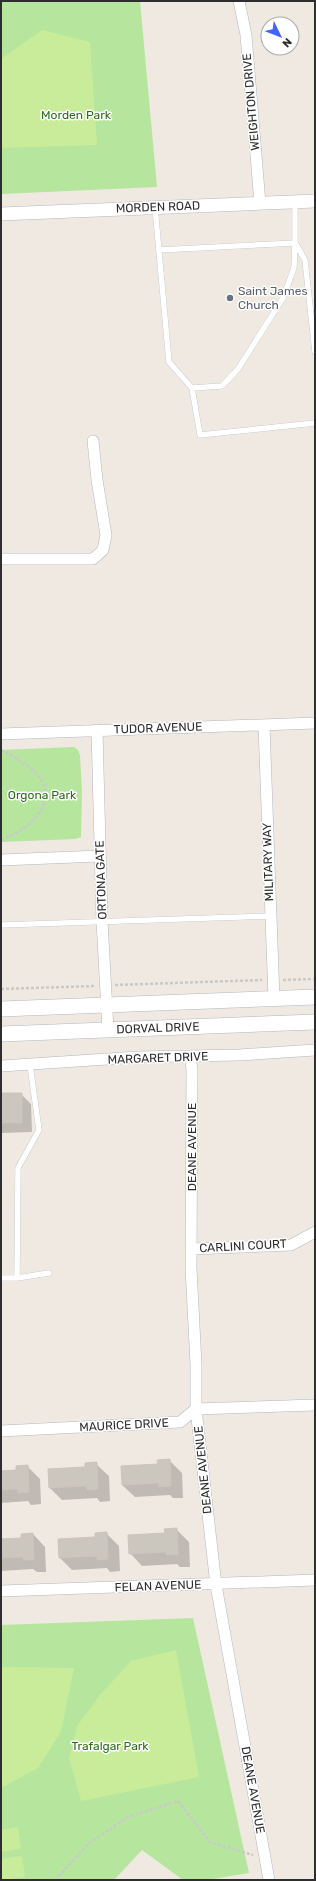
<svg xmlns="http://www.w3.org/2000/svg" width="316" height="1881" font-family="Rubik,sans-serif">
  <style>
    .green { fill: #b6e59e }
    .pitch { fill: #c9ec9a }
    .shadow { fill: #0003 }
    .building { fill: #cbc7bf; stroke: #cbc5ba }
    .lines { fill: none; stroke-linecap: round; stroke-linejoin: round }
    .service-casing { stroke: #b4b7c1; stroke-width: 6 }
    .minor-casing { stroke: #b4b7c1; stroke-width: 12 }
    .tertiary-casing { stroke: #b4b7c1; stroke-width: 14 }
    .secondary-casing { stroke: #b4b7c1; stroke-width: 16 }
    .path { stroke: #c9c9c9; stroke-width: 2.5; stroke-dasharray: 3 2; stroke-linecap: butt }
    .service { stroke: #fff; stroke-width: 5.5 }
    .minor { stroke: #fff; stroke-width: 11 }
    .tertiary { stroke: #fff; stroke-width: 13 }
    .secondary { stroke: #fff; stroke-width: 15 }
    .worship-dot { fill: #6b7280; stroke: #fff; stroke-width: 1.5 }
    .labels { text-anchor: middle; stroke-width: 3; stroke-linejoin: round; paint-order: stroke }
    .street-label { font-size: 12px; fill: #2e2e2e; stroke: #fff }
    .park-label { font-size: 12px; fill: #2c6e1b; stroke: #fff }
    .worship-label { font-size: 12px; fill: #5b616d; stroke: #fff; text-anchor: start }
  </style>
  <rect width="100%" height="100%" fill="#efe9e1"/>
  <path class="green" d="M1,1H140L157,187L1,194Z
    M74,747L78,750L80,755L82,792L81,837L75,839L1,842V750Z
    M193,1618L249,1873L207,1880H183L142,1850L114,1880H1V1625Z"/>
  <path class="pitch" d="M42,30L90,42L97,145L1,148V59Z
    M176,1650L199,1777L81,1801L69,1758L77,1726L100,1695L131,1661Z
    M1,1667L74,1668L61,1732L38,1768L1,1788Z
    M18,1827L21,1849L1,1852V1830Z
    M22,1856L25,1877L1,1880V1859Z"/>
  <path class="shadow" d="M1,1094H21L31,1104L32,1132L1,1133Z
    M169,1460L182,1473L183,1498H173L170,1495L135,1497L122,1485Z
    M96,1464L109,1476L110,1501L100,1502L97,1498L62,1500L50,1488Z
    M27,1466L40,1479L41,1504L31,1505L28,1501L1,1503V1472L17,1471Z
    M176,1529L189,1542L190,1567H180L177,1564L142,1566L130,1553Z
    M106,1533L119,1546L120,1571L110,1572L107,1568L72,1570L60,1558Z
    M33,1534L45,1547L46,1572H37L33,1569L1,1571V1540L22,1539Z"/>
  <path class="building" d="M1,1093H22V1123H1Z
    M170,1459L171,1486L159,1487V1483L122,1485L121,1466L158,1464L157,1460Z
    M97,1462L98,1489L87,1490L86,1486L49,1488L48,1469L85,1467V1463Z
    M28,1465L29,1492L18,1493V1489L1,1490V1471L16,1470V1466Z
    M177,1528L178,1555H167L166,1552L129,1554L128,1535L165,1533L164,1529Z
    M107,1532L108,1559L97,1560V1556L59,1558L58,1539L95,1537V1533Z
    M33,1533L34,1560H23V1557L1,1558V1539L21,1538V1534Z"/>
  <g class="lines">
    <defs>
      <path id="service" d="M155,207L169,362L192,388L222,386L238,369L283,298L294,268L295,243
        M296,244L305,260L315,352
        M159,250L295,243V202
        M192,388L200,435L315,423
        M1,925L270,916
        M1,1278H17L18,1168L39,1130L30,1065
        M17,1278L49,1273"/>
      <path id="minor" d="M239,1L246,35L260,203
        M1,559H93L103,550L106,535L97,480L93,441
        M264,725L274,999
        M97,730L102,921L108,1030
        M1,734L315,723
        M1,860L100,856
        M190,1056L192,1070L191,1268L196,1364V1409L216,1585L269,1880
        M1,1066L138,1057L239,1055L315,1050
        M192,1249L291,1245L315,1232
        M1,1431L180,1422L196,1409L315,1405
        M1,1591L315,1580"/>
      <path id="tertiary" d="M1,214L315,201"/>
      <path id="secondary" d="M1,1009L315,997
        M1,1034L315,1022"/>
    </defs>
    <use href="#service" class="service-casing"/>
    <use href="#minor" class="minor-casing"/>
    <use href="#tertiary" class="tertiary-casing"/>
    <use href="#secondary" class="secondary-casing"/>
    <path class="path" d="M1,750C14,757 27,763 37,774C62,803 27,831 1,840
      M283,980L315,979
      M115,985L262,980
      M1,989L94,986
      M55,1880L89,1843L128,1817L178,1801L210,1842L253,1855"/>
    <use href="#service" class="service"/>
    <use href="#minor" class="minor"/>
    <use href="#tertiary" class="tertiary"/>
    <use href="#secondary" class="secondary"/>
  </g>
  <circle class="worship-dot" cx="230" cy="298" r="4"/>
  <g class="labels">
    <g class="street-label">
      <text transform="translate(251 102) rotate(-95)" y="4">WEIGHTON DRIVE</text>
      <text transform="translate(158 207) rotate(-2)" y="4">MORDEN ROAD</text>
      <text transform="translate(158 728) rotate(-2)" y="4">TUDOR AVENUE</text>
      <text transform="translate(268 862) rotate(-92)" y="4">MILITARY WAY</text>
      <text transform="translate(101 880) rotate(-92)" y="4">ORTONA GATE</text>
      <text transform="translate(158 1028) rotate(-2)" y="4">DORVAL DRIVE</text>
      <text transform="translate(158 1058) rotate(-2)" y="4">MARGARET DRIVE</text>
      <text transform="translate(192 1147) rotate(-90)" y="4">DEANE AVENUE</text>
      <text transform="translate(243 1246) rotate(-3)" y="4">CARLINI COURT</text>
      <text transform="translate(124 1425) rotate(-3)" y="4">MAURICE DRIVE</text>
      <text transform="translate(203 1470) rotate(-96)" y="4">DEANE AVENUE</text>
      <text transform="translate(158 1586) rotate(-2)" y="4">FELAN AVENUE</text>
      <text transform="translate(253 1790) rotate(80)" y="4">DEANE AVENUE</text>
    </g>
    <g class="park-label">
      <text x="76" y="119">Morden Park</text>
      <text x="42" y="799">Orgona Park</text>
      <text x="110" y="1750">Trafalgar Park</text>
    </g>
    <g class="worship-label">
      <text x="238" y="295">Saint James<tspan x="238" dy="14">Church</tspan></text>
    </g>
  </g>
  <rect width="316" height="1881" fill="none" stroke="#2e2e2e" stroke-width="4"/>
  <g transform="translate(280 36) rotate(133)"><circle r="19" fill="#ffffff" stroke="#ababab"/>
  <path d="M0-3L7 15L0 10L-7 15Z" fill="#4264fb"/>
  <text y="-6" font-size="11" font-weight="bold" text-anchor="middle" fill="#2e2e2e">N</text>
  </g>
</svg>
